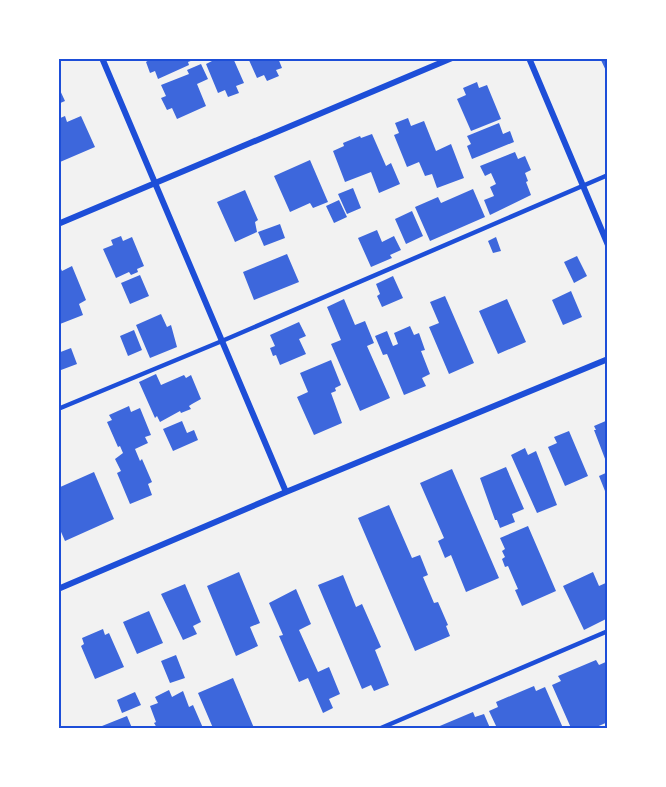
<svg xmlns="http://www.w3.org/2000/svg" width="666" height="787" font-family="'PT Sans',sans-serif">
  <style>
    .building { fill: #3d67dc }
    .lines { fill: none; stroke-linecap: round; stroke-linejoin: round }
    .service { stroke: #1d4ed8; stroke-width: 4.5 }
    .minor { stroke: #1d4ed8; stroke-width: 6 }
    .neatline { fill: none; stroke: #1d4ed8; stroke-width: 2 }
  </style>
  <rect width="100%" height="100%" fill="#f2f2f2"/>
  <path class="building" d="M152,58H196V59L188,62L189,65L158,79L155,71L150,73L146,62Z
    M218,58H233L244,83L236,86L239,93L228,97L225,90L218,93L206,64Z
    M248,58H278L282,68L276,70L279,76L267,81L264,75L257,78Z
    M600,58H608V75Z
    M201,64L208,79L197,84L206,106L177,119L172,108L167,110L161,98L166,96L161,85L189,74L187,70Z
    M477,82L479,88L487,85L501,119L471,131L457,99L466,95L463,88Z
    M58,86L65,101L58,104Z
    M65,116L67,122L81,116L95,147L60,162L58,159V119Z
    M408,118L411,126L424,121L436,151L451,144L464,178L437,188L432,174L425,176L419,162L407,167L394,135L399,133L395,123Z
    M499,123L503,134L510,131L514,142L472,159L467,146L471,144L467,136Z
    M372,134L386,166L391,163L400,184L379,193L371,172L345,182L333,151L344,146L343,143L360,136L361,138Z
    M515,152L518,159L525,156L531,170L525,173L528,181L526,182L531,195L490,215L484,200L494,196L490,187L496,184L491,173L485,176L480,166Z
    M310,160L328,202L313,208L310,203L290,212L274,176Z
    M353,188L361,208L347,214L338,194Z
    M473,189L485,217L430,241L415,207L438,197L441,203Z
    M245,190L258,220L255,222L257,232L235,242L217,202Z
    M339,200L347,217L334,223L326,206Z
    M412,211L423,236L406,244L395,219Z
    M280,224L285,238L264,246L258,232Z
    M377,230L382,242L394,236L401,250L390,255L392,258L371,267L358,238Z
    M121,236L123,241L132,237L144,266L137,269L138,272L131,275L129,272L116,278L103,249L113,245L111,240Z
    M496,237L501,251L493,253L488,241Z
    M287,254L299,282L254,300L243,272Z
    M577,256L587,276L574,283L564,262Z
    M58,263L62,271L72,266L86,300L79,304L83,315L60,324Z
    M140,275L149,296L130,304L121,283Z
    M393,276L403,298L382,307L377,296L380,294L376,284Z
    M571,291L582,317L563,325L552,300Z
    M445,296L474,363L449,374L429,327L439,323L430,302Z
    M344,299L355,325L365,321L374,343L367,346L390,398L360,411L331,344L341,340L327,307Z
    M507,299L526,342L498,354L479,311Z
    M161,314L167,327L171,325L177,347L150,358L136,325Z
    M299,322L306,336L299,339L306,354L280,365L276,355L273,356L270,348L275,346L270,335Z
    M410,326L414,335L419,333L425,350L421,351L430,374L422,378L426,386L404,395L387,354L383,355L375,336L387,331L393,346L398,344L394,333Z
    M134,330L142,350L128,356L120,336Z
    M71,348L77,364L61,370L58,364V353Z
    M331,360L341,385L335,388L336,391L331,393L342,423L314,435L297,397L308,392L300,373Z
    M156,374L161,385L184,375L186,378L191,375L201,399L192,404L189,406L191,409L181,413L180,411L160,422L157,416L155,418L139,382Z
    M129,406L131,412L140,408L151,435L145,437L148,443L135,449L140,461L142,459L152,482L148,484L152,495L130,504L117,473L121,471L115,459L123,453L120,446L118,447L107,422L112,420L109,415Z
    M608,420V464H607L594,430H596L594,426Z
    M182,421L187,433L194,430L198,440L173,451L163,429Z
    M569,431L588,476L565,486L548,447L557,443L554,437Z
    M525,448L528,455L536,451L557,505L537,513L511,455Z
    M506,467L524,509L512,514L515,522L500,528L497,520H495L480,478Z
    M452,469L499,578L466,592L451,555L445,558L438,541L444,538L420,483Z
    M94,472L114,519L65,541L58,525V488Z
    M608,472V496H607L599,476Z
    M389,505L412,558L420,555L428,575L423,577L434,603L438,602L448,625L446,626L450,636L415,651L358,518Z
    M528,526L556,591L522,606L515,590L518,589L508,566L505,567L502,559L505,557L502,551L505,549L500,538Z
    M239,572L260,623L250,627L258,646L236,656L207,586Z
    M593,572L599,586L608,582V618L584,630L563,586Z
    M343,575L356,607L362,604L381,647L375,650L389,685L374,691L371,685L362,689L318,585Z
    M185,584L201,622L193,626L197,634L183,640L161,594Z
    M296,589L311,624L299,630L318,672L329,667L340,694L329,699L333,708L323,713L308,678L299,682L279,636L283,635L269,603Z
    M149,611L163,643L137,654L123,622Z
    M103,629L105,635L109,633L124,667L95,679L81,646L84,644L82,638Z
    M176,655L185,678L170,683L161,661Z
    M596,660L599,665L608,661V722L594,728H571L552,685L561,681L558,676Z
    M233,678L254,728H213L198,693Z
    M534,686L536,691L545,687L563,728H497L489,711L498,707L496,702Z
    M169,690L172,697L183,691L189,707L193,705L203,728H157L154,723L156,722L150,706L158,703L155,697Z
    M135,692L141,705L122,713L117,700Z
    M473,712L475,717L484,714L490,728H435Z
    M127,716L132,728H103L102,726Z"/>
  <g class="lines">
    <path class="service" d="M58,409L222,341L608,175
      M381,728L608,631"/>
    <path class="minor" d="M102,58L286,492
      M529,58L608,245
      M58,224L452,58
      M58,589L286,492L608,359"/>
  </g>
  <rect width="666" height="787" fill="none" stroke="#ffffff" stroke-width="120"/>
  <rect x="60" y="60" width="546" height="667" class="neatline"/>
</svg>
